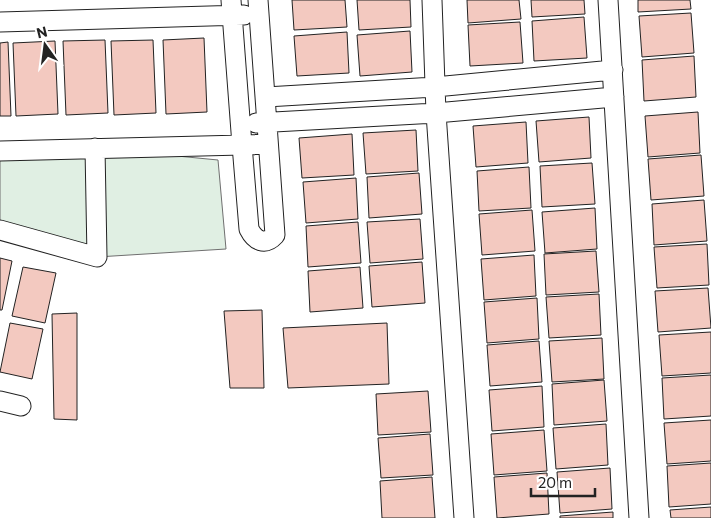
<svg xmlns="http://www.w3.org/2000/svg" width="711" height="518" font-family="Commissioner,sans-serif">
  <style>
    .green { fill: #e0efe3; stroke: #6f6f6f }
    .building { fill: #f3c9c0; stroke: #222 }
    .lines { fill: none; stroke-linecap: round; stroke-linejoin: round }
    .street-casing { stroke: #222; stroke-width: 21 }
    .street { stroke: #fff; stroke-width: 19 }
  </style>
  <rect width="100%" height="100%" fill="#fff"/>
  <path class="green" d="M95,148L218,160L226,249L97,257L0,230V151Z"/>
  <path class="building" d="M292,0H345L347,27L294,30Z
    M357,0H410L411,27L359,30Z
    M467,0H519L521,19L468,23Z
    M531,0H584L585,14L532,17Z
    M638,0H690L691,9L638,12Z
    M691,13L694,53L642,57L639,16Z
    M584,17L587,58L534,61L532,21Z
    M520,22L523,63L470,66L468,25Z
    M410,31L412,72L360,76L357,35Z
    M347,32L349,73L297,76L294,36Z
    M204,38L207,112L166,114L163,40Z
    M105,40L108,113L66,115L63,41Z
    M153,40L156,113L114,115L111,41Z
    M55,41L58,114L16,116L13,43Z
    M8,42L11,116H0V43Z
    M694,56L696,97L644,101L642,60Z
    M698,112L700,153L648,157L645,116Z
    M589,117L591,158L539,162L536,121Z
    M526,122L528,163L476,167L473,126Z
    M416,130L418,171L366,174L363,133Z
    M352,134L354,175L302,178L299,138Z
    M701,155L704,196L651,200L648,159Z
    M592,163L595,204L542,207L540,166Z
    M529,167L531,208L479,211L477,171Z
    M419,173L422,214L369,218L367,177Z
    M356,178L358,219L306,223L303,182Z
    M704,200L707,241L654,245L652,204Z
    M595,208L597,249L545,253L542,212Z
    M532,210L535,251L482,255L479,214Z
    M420,219L423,259L370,263L367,222Z
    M358,222L361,263L308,267L306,226Z
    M707,244L709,285L657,288L654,247Z
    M596,251L599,292L546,295L544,254Z
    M534,255L536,296L484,300L481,259Z
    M0,258L12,261L2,310H0Z
    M422,262L425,303L372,307L369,266Z
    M23,267L56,273L45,323L12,316Z
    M360,267L363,308L310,312L308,271Z
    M708,288L711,328L658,332L655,291Z
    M599,294L601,335L549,338L546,297Z
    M537,298L539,339L487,343L484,302Z
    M262,310L264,388H230L224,311Z
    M77,313V420L54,419L52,314Z
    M10,323L43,329L32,379L0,372Z
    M387,323L389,384L288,388L283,328Z
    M711,332V373L662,376L659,335Z
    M602,338L604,379L552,382L549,341Z
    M539,341L542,382L490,386L487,345Z
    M711,375V416L664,419L662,378Z
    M604,380L607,421L554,425L552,384Z
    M542,386L544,427L492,431L489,390Z
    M428,391L431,432L378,435L376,394Z
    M711,420V461L667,464L664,423Z
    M606,424L608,465L556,469L553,428Z
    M544,430L547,471L494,475L491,434Z
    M430,434L433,475L381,478L378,438Z
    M711,463V504L669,507L667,466Z
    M610,468L612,509L560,513L557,472Z
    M547,473L549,514L497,518L494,477Z
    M432,477L435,518H382L380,481Z
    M711,507V518H671L670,510Z
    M613,512V518H560V516Z"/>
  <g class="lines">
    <defs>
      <path id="street" d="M231,0L242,145L249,229C255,241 265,246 275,235L258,0
        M432,0L436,113L464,518
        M608,0L639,518
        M0,22L244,15
        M266,97L435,87L613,70
        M256,123L436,113L614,97
        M0,151L242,145L268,144
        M0,230L97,257L95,148
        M0,401L21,406"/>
    </defs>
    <use href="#street" class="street-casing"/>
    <use href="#street" class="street"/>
  </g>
  <g transform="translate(45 45) rotate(346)" stroke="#ffffff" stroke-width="4" paint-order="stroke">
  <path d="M0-4L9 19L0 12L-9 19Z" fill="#222222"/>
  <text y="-8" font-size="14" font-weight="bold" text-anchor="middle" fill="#222222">N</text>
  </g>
  <path d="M531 488v8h64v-8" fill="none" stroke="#222222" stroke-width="2.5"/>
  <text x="538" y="488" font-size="15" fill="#222222" stroke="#ffffff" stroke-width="4" paint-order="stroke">20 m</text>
</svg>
